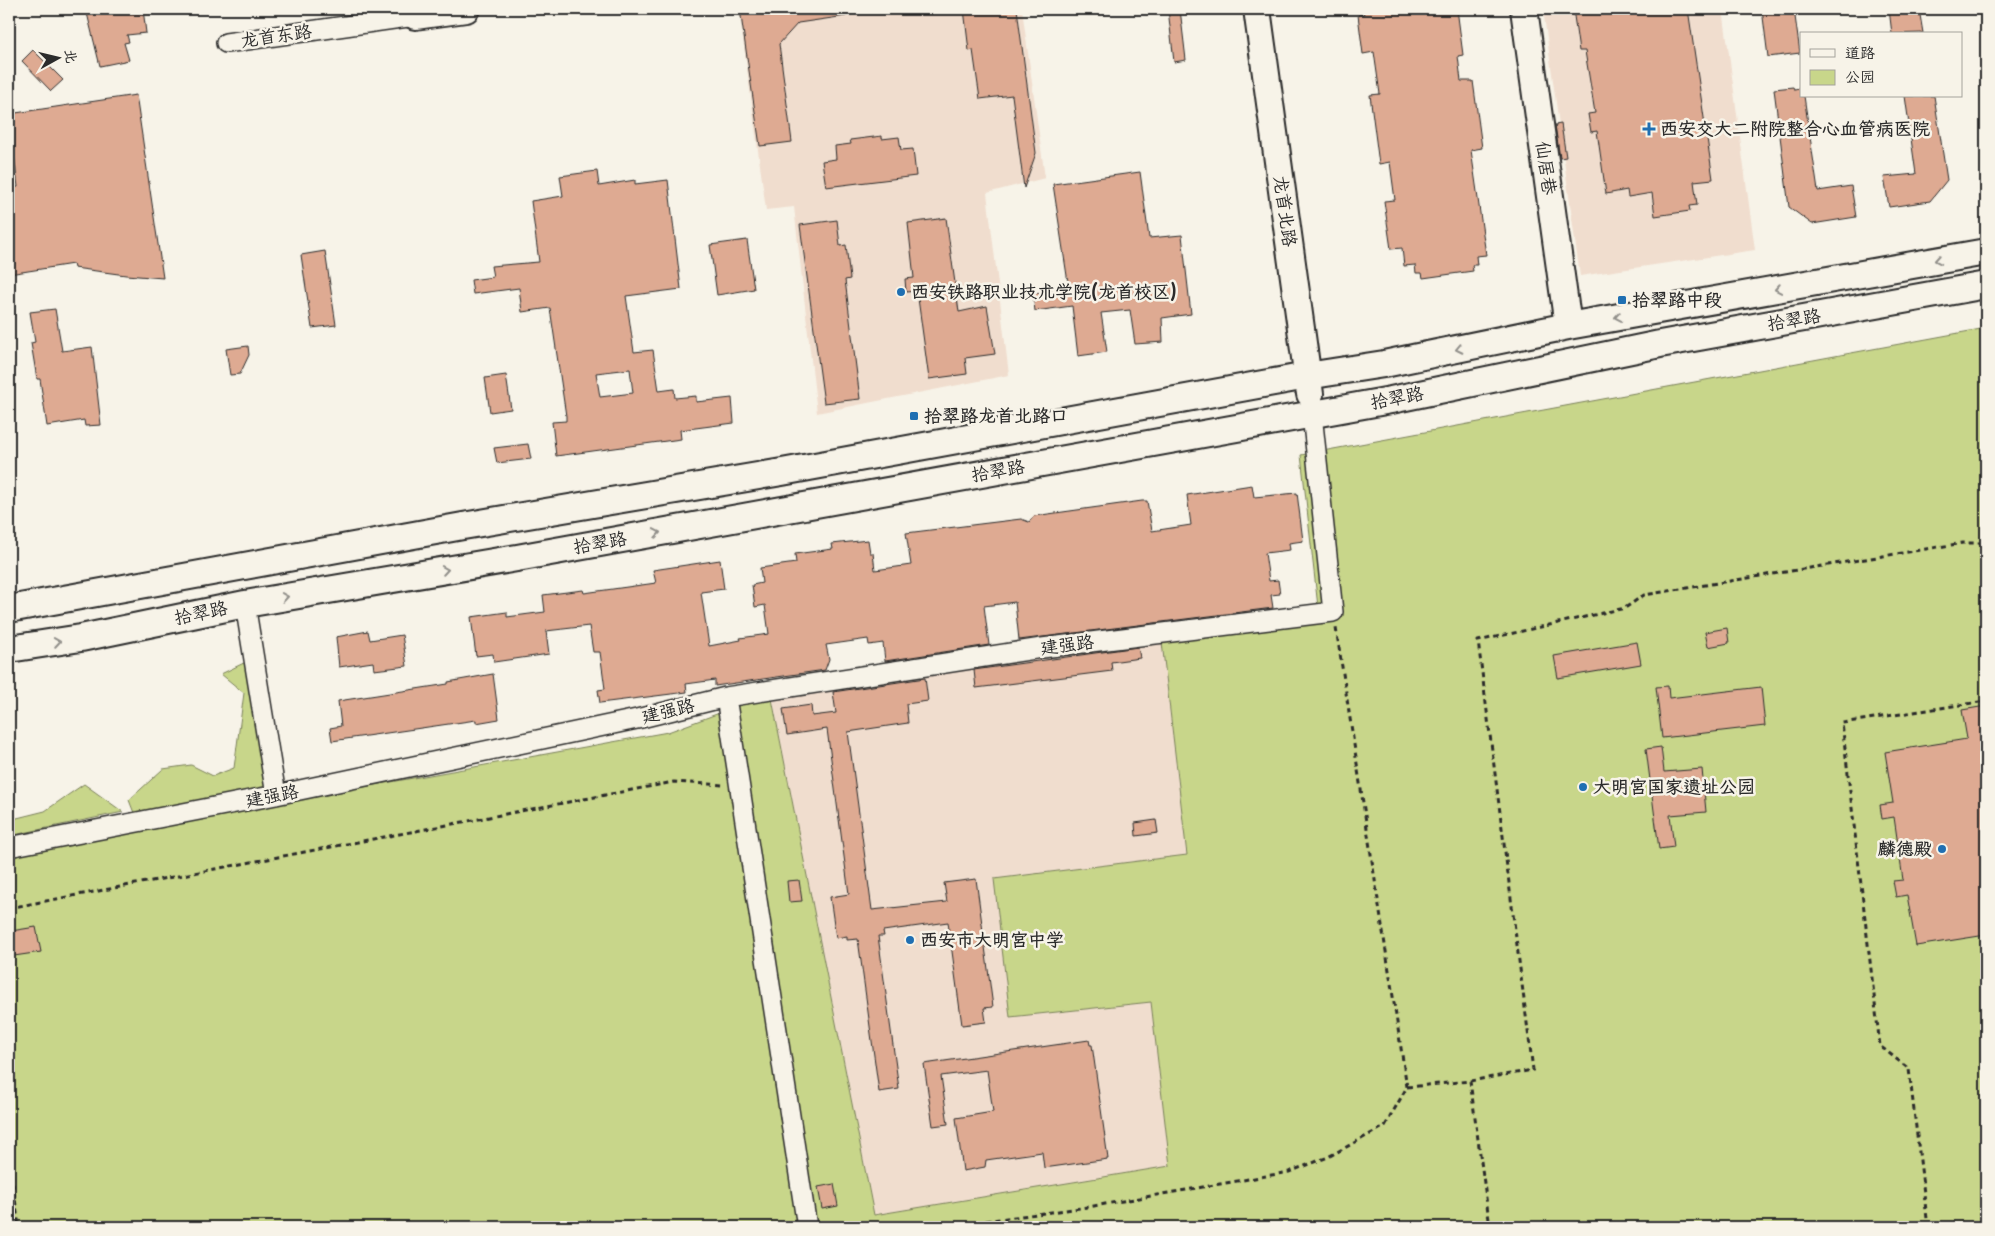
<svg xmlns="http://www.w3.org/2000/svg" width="1995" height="1236" font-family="'Playpen Sans','LXGW WenKai TC',sans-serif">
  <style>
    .built { fill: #f0ddce }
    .green { fill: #c8d68a; stroke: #7a805a }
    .building { fill: #deaa92; stroke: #2b2b2b; fill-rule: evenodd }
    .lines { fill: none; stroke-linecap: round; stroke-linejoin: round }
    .street-casing { stroke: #2b2b2b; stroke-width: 22 }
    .secondary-casing { stroke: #2b2b2b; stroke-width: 30 }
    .path { stroke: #2b2b2b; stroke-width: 3; stroke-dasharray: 5 4; stroke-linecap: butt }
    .street { stroke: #f7f3e8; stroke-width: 19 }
    .secondary { stroke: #f7f3e8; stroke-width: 26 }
    .oneway { stroke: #918f8a }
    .poi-dot { fill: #1f6fb2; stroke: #f7f3e8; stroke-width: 2 }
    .labels { text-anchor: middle; stroke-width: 5; stroke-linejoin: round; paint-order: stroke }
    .street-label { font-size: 18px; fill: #2b2b2b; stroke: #f7f3e8 }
    .poi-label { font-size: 18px; font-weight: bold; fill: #2b2b2b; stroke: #f7f3e8; text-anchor: start }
  </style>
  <rect width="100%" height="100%" fill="#f7f3e8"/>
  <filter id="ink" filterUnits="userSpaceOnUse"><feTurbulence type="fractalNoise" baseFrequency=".02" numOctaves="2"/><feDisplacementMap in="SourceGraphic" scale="10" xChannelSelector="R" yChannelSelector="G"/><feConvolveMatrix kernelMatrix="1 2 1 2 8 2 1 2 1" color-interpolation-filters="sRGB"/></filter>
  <g filter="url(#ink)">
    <path class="built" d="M739,9H1022L1045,178L987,193L1009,375L817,413L794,207L766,210Z
      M1543,9H1723L1755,250L1580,276Z
      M1161,634L1187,855L994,879L1011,1017L1151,1002L1170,1166L874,1215L771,694Z"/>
    <path class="green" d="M1986,328V1227H9V851L668,732L771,694L874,1215L1170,1166L1151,1002L1010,1017L994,879L1187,855L1161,634L1319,616L1301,455Z
      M248,661L269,787L134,813L129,800L163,769L191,765L213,776L234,768L244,693L221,674Z
      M84,784L123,812L9,836V820L45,811Z"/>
    <path class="building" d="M86,9H143L146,33L127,35L129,42L124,43L129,60L100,66Z
      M740,9H845L846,16L798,23L779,44L792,142L760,146Z
      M964,9H1017L1036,153L1024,188L1012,95L980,99L973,50L969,51Z
      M1168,9H1180L1186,60L1174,62Z
      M1368,9H1457L1463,55L1458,56L1461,81H1473L1482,148L1471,150L1486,255L1476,256L1477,265H1472L1473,271L1423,278L1422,273H1416L1415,265L1404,266L1402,248L1391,249L1384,201L1395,200L1390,162L1379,164L1370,95L1380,94L1374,52L1363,54L1358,15L1364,14L1363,12L1368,11Z
      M1573,9H1688L1713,179L1694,181L1697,205L1689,206L1690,211L1655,216L1652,193L1628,197L1627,190L1606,194L1597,131L1591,132L1588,114L1595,113L1585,51H1579Z
      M1762,9H1794L1800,53L1768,57Z
      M1889,9H1919L1923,33L1892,34Z
      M33,50L63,80L51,91L22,61Z
      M1793,87L1794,89L1801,88V96H1804L1818,191L1851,186L1856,217L1812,224L1789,207L1774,89Z
      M136,95L163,278L126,275L74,268L73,264L9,274V188L18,187L9,114Z
      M1905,96H1934L1947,180L1930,201L1889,207L1884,177L1916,174Z
      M1561,124L1566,157L1560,158L1555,125Z
      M882,136V139L899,137L901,150L913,149L916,176L826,187L822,161L836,159L835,146L851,144L850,140Z
      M597,171L599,186L635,180V184L668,180L681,289L626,296L634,352L653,350L659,391L674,389L675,398L696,396V402L732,398L734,423L680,430L681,439L556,456L552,422L566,421V416L550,308L522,312L519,288L473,294L471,280L493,277L491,266L539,262L531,201L563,196L560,176ZM630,369L633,393L600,397L596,373Z
      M1140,172L1149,238L1182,235L1191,314L1162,318L1163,342L1135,344L1130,310L1101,313L1107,352L1078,356L1072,306L1035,311L1033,294L1069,289L1053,184Z
      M946,218L959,312L987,306L995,354L965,358L967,374L929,379L917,291L906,292L905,279L914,278L908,223Z
      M837,220L840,246L846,245L850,279L845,280L860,399L824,403L800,225Z
      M747,240L754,289L717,295L710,245Z
      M325,251L336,325L312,328L301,255Z
      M55,309L62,351L92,347L101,425L85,426L84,420L47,426L40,379H37L31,343L35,342L30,312Z
      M248,346L249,355L240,374L230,375L226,349Z
      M506,375L511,409L490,412L485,378Z
      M528,444L531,459L497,463L494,448Z
      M1252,485L1254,497L1297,493L1303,541L1289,543L1290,550L1265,553L1269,581L1278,580L1280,594L1271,595L1273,608L1019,640L1015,602L984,606L989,645L885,661L883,643L869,645L868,639L826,645L829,659L825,670L715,686V680L686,684L687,692L600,703L598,690L605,689L600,652H593L589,626L546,631L549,654L494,662L493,654L476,656L471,617L507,612V617L545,612L543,595L583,590L584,593L656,583L653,570L720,560L724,589L701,592L709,646L741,640L740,638L769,634L765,605L755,607L752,585L762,583L760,568L796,563L795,554L833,549L832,544L868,540L870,553H873L875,570L911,565L906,533L1021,519L1029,522L1034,516L1142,501H1147L1152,531L1191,525L1187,495Z
      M1727,628L1729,643L1708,647L1705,632Z
      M368,631L370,640L402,635L407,666L374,670L373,662L339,667L336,637Z
      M1637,642L1641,664L1558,678L1554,656Z
      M1138,647L1140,658L1111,662L1112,671L976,688L974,670Z
      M493,674L499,719L476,723V720L332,741L330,728L341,726L338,701L448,684V682Z
      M925,678L928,701L906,704L908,723L848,732L872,910L947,902L944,883L976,879L993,1007L984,1008L986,1022L962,1025L948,922L883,931L884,936H878L899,1089L879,1092L858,939L847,940V936L836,938L830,897L849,894L827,729L787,735L783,709L811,705L812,716L836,713L833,692Z
      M1668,686L1669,698L1761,687L1765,726L1662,738L1656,687Z
      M1986,706V935L1916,946L1907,895L1896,897L1893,881L1903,880L1894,817L1882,819L1880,805L1893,803L1885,752L1967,739L1962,710Z
      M1661,747L1664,772L1702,769L1706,812L1670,815L1674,847L1659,849L1646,749Z
      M1156,820L1158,833L1136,836L1135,823Z
      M799,880L802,901L789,902L787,881Z
      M36,927L41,952L14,956L11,931Z
      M1089,1040L1090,1045H1092L1108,1159L1044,1168L1042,1152L986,1160L985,1167L963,1171L956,1118L993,1112L987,1070L941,1076L948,1124L933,1126L924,1064Z
      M834,1184L838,1206L822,1209L818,1187Z"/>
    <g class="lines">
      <defs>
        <path id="street" d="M226,43L415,16L413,9
          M245,604L276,795
          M726,697L807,1227
          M9,847L276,795L637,719L726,697L1042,648L1333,612L1312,414"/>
        <path id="secondary" d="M1257,9L1310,394
          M1524,9L1568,326
          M415,16L466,9
          M9,609L463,526L782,472L1307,376L1384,364L1568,326L1986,252
          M9,649L81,638L245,604L517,558L1391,400L1660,344L1986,285"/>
      </defs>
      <use href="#street" class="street-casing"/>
      <use href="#secondary" class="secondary-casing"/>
      <path class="path" d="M9,908L674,782L724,785
        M1470,1081L1533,1070L1478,641L1625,608L1644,595L1963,543H1986
        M1407,1087L1470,1081L1490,1227
        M9,1156L19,1227
        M941,1227L1088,1207L1289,1172L1328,1157L1385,1126L1407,1087L1336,628
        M1928,1227L1909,1069L1880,1046L1842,723L1986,701"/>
      <use href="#street" class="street"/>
      <use href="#secondary" class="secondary"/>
    </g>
    <defs><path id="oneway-chevron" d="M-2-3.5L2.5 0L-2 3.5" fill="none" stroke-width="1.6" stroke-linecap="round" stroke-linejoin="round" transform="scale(1.25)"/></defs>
    <g class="oneway">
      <use href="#oneway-chevron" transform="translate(1938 260) rotate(170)"/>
      <use href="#oneway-chevron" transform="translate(1778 289) rotate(170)"/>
      <use href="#oneway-chevron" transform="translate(1618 317) rotate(170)"/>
      <use href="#oneway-chevron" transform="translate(1459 349) rotate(168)"/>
      <use href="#oneway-chevron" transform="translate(657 533) rotate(-10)"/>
      <use href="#oneway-chevron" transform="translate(445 570) rotate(-9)"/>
      <use href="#oneway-chevron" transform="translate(285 597) rotate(-9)"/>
      <use href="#oneway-chevron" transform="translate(57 642) rotate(-9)"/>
    </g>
  </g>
  <g class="poi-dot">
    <path d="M1646.5 121.5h5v5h5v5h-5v5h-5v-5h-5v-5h5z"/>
    <circle cx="901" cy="292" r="5"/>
    <rect x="1617" y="295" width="10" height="10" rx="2.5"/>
    <rect x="909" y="411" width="10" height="10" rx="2.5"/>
    <circle cx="1583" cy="787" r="5"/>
    <circle cx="1942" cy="849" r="5"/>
    <circle cx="910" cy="940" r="5"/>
  </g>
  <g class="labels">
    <g class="street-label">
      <text transform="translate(276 36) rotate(-8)" y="6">龙首东路</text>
      <text transform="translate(1546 168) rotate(82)" y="6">仙居巷</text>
      <text transform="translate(1285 211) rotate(82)" y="6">龙首北路</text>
      <text transform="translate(1794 320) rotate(-10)" y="6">拾翠路</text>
      <text transform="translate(1397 398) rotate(-11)" y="6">拾翠路</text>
      <text transform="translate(998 471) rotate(-10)" y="6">拾翠路</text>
      <text transform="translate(600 543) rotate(-10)" y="6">拾翠路</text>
      <text transform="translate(201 613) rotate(-12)" y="6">拾翠路</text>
      <text transform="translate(1067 645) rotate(-7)" y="6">建强路</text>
      <text transform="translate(668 711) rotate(-14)" y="6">建强路</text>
      <text transform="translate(272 796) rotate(-11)" y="6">建强路</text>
    </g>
    <g class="poi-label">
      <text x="1660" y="135">西安交大二附院整合心血管病医院</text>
      <text x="911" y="298">西安铁路职业技术学院(龙首校区)</text>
      <text x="1632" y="306">拾翠路中段</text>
      <text x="924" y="422">拾翠路龙首北路口</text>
      <text x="1593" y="793">大明宫国家遗址公园</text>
      <text x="1932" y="855" text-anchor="end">麟德殿</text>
      <text x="920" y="946">西安市大明宫中学</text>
    </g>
  </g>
  <rect width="1995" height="1236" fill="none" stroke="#f7f3e8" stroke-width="30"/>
  <rect x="15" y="15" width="1965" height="1206" fill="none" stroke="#2b2b2b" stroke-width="2" filter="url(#ink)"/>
  <rect x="1800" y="32" width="162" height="65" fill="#f7f3e8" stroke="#a5a39c"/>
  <rect x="1810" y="49" width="25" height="8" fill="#f7f3e8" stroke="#a5a39c"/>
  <text x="1845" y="58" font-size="15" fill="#2b2b2b">道路</text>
  <rect x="1810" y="70" width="25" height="15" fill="#c8d68a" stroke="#a5a39c"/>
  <text x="1845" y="82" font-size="15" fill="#2b2b2b">公园</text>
  <g transform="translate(58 58) rotate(82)" stroke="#f7f3e8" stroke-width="4" paint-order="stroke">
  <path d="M0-4L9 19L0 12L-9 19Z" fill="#2b2b2b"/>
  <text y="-8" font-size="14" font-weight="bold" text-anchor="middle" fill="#2b2b2b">北</text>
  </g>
</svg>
